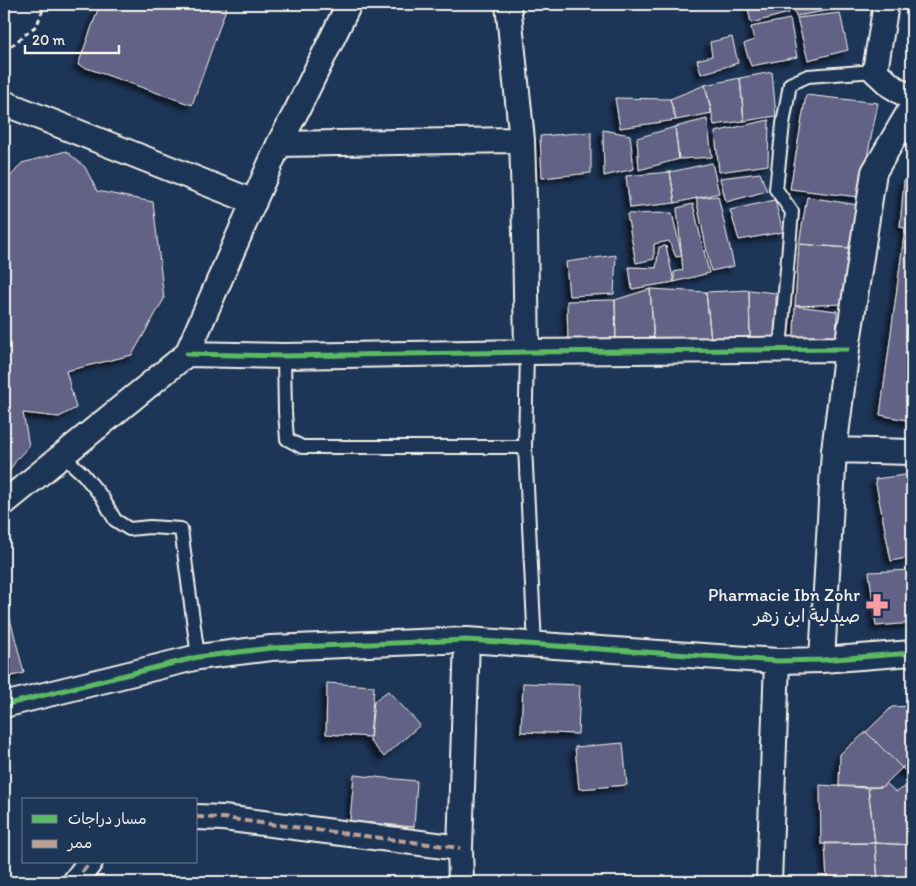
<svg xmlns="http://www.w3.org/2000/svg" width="916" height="886" font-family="Itim,'Playpen Sans Arabic',sans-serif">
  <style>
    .building { fill: #626286; stroke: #f4f1e8; filter: url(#shadow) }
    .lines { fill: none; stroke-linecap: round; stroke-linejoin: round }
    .lane-casing { stroke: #f4f1e8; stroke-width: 16 }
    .street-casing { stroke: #f4f1e8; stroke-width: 28 }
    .path { stroke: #f4f1e8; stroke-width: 3; stroke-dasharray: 5 4; stroke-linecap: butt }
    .lane { stroke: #1d3557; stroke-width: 12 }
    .street { stroke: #1d3557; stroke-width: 24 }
    .quiet { stroke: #bda197; stroke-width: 4; stroke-dasharray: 8 4; stroke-linecap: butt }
    .cycleway-casing { stroke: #1d3557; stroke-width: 8 }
    .cycleway { stroke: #5cba63; stroke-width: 5 }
    .labels { text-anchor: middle; stroke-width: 4; stroke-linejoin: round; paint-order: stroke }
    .poi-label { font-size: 18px; fill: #f4f1e8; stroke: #1d3557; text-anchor: end }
  </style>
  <defs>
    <filter id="shadow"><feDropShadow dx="-4.5" dy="4.5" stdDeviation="2.5" flood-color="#0009"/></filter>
  </defs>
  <rect width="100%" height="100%" fill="#1d3557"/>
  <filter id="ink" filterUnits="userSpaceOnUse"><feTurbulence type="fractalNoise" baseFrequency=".02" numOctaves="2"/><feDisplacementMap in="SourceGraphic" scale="10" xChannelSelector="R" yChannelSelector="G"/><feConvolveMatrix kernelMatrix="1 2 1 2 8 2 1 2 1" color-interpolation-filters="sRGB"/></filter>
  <g filter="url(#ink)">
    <path class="building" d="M100,4H221L227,6L192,105L78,65Z
      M747,4H785L789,13L751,23Z
      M792,4H835L837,9L796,16Z
      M840,13L848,50L808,60L797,18Z
      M790,19L797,57L751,66L744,44L754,40L751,27Z
      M732,37L738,63L701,74L697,60L712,56L710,42Z
      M772,72L776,116L744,121L740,78Z
      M740,78L744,121L714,125L705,85Z
      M705,85L712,113L676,120L670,99Z
      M806,95L878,103L859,197L790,189Z
      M615,98L670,99L676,120L620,128Z
      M707,119L712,157L679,159L675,127Z
      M769,120L768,165L719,172L715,132Z
      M675,127L679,159L639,170L637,138Z
      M603,130L630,135L634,169L604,176Z
      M591,132V173L542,178L540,136Z
      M911,132H912V421L880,415L905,228L900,227L904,180L912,178Z
      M66,151L85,167L97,191L153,202L164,299L132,355L66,371L76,408L59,417L23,413L29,446L17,459L4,479V184L22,163Z
      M712,163L719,193L675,203L670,172Z
      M670,172L675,203L630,208L626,176Z
      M760,173L767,191L726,202L720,178Z
      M718,196L734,266L711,271L696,198Z
      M807,197L858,205L849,248L799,244Z
      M775,200L783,232L739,240L730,210Z
      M693,204L709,273L674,282V272L683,270L677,208Z
      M672,213L682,256L676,257L669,241L654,244V259L636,263L627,214Z
      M799,244L849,248L843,304L795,306Z
      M666,246L674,282L632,289L629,267L656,268L659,247Z
      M616,255L614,294L569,296L566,262Z
      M650,289L706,292L711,340L654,342Z
      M650,289L654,342L616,344L615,300Z
      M749,290L776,293V337L750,341Z
      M749,290L750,341L711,340L706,292Z
      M615,300L616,344H568L567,301Z
      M795,306L837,311L836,340L794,337Z
      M912,474V557L891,561L875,479Z
      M912,570V623L876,626L869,572Z
      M4,595L24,673L4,678Z
      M327,683L374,686L370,737L326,734Z
      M523,683L580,685L578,734L521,732Z
      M388,691L420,725L384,757L370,741L374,701Z
      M912,706V758L902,768L866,732L892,707Z
      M866,732L902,768L882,787L839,786L840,754Z
      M623,743L627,785L579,789L575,747Z
      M912,758V778L902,768Z
      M354,775L417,781L414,827L350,821Z
      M886,783L896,792L908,785L912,789V845L875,843L868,788L882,787Z
      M820,785L868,788L875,843L821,844Z
      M825,843H875L878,882H827Z
      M875,843L912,845V882H878Z"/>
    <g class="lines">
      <defs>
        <path id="lane" d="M780,349L792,212L776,189L783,124L790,84L808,76L875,71
          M527,352L525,447L535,645
          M284,356L285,412L287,439L302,447H525
          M62,455L83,474L102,497L115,520L129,529L150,527L181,529L198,657"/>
        <path id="street" d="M508,4L522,140L525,232L527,352
          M886,4L875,71L890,85L912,99
          M4,103L254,202
          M279,144L522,140
          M187,354L284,356L527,352L847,349
          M834,450L912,452
          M4,503L187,354L279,144L297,110L349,4
          M822,660L834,450L847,349L874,172L912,107
          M4,705L198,657L271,648L467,640L777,661L822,660L912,653
          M196,817L223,818L460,848
          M75,882L90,862
          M461,882L460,848L467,640
          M769,882L777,661"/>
      </defs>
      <use href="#lane" class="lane-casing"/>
      <use href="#street" class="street-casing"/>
      <path class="path" d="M4,52L37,25L45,4"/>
      <use href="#lane" class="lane"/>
      <use href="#street" class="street"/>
      <path class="quiet" d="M196,817L223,818L460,848
        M75,882L90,862"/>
      <defs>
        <path id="cycleway" d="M187,354L284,356L527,352L847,349
          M4,705L198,657L271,648L467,640L777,661L822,660L912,653"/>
      </defs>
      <use href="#cycleway" class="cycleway-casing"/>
      <use href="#cycleway" class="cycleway"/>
    </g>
  </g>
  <defs>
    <symbol id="pharmacy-bare" viewBox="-9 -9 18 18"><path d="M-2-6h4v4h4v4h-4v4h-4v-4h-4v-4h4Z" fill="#ff9aa2" stroke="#1d3557" stroke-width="2.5" paint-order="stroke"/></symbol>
  </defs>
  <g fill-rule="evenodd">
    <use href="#pharmacy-bare" x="861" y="589" width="32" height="32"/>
  </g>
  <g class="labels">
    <g class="poi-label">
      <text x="860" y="601">Pharmacie Ibn Zohr<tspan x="860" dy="21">صيدلية ابن زهر</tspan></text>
    </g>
  </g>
  <rect width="916" height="886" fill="none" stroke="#1d3557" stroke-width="20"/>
  <rect x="10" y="10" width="896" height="866" fill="none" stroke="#f4f1e8" stroke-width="2" filter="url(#ink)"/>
  <rect x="22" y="798" width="175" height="65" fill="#1d3557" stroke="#738091"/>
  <rect x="32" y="815" width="25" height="8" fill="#5cba63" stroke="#738091"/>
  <text x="68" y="824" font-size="15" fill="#f4f1e8">مسار دراجات</text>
  <rect x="32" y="840" width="25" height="8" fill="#bda197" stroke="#738091"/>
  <text x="68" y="848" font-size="15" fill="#f4f1e8">ممر</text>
  <path d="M25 45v8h94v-8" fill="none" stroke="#f4f1e8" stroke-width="2.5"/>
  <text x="32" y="45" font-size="15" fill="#f4f1e8" stroke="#1d3557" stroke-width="4" paint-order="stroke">20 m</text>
</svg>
